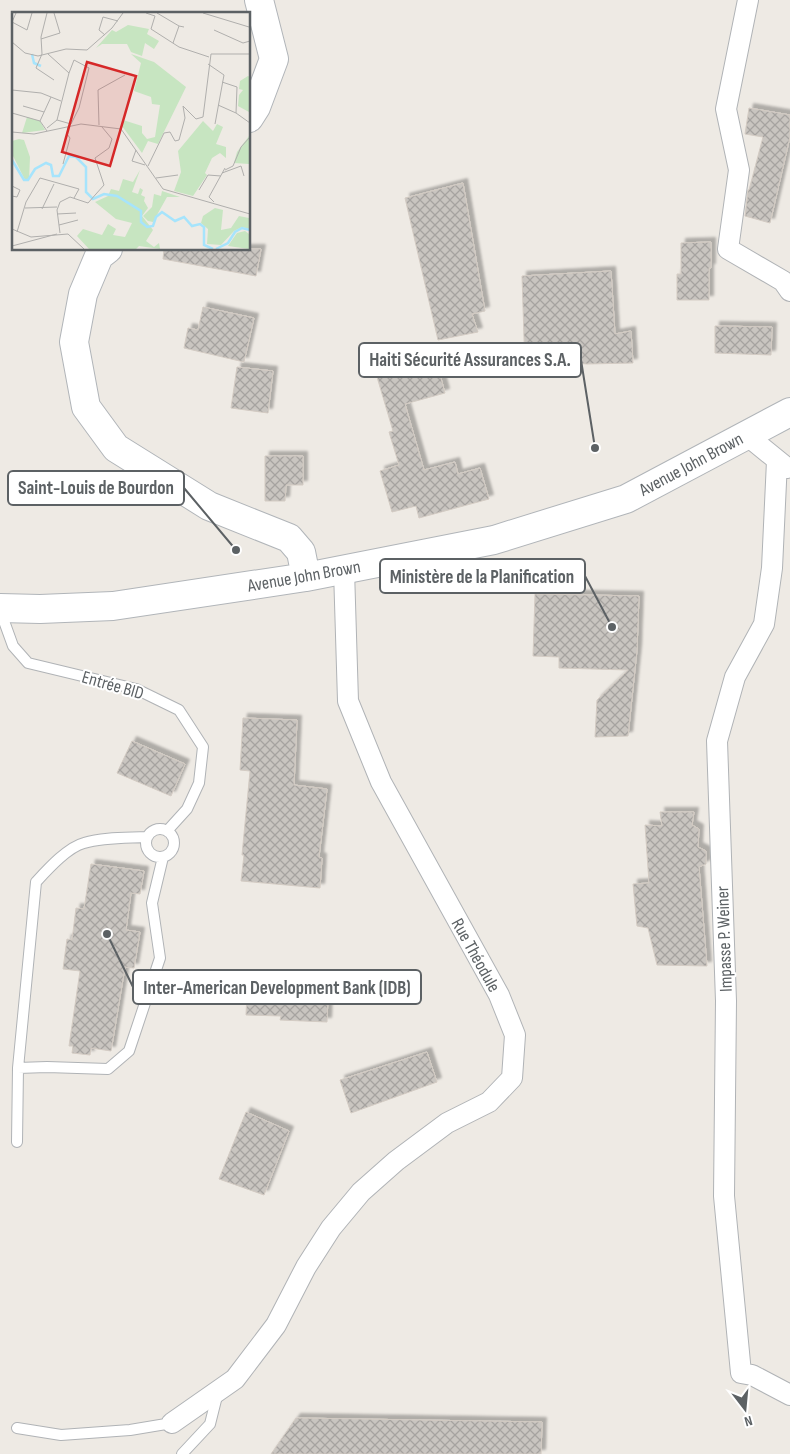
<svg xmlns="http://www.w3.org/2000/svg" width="790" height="1454" font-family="'Sofia Sans Condensed',sans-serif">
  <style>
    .building { fill: url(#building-cross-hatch); stroke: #d3cbc3; filter: url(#shadow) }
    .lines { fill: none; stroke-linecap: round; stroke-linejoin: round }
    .lane-casing { stroke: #b0b3b6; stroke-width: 12 }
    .street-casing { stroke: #b0b3b6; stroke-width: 22 }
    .secondary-casing { stroke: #b1b5b9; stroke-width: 30 }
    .lane { stroke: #fff; stroke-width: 10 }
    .street { stroke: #fff; stroke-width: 20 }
    .secondary { stroke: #fff; stroke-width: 28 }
    .labels { text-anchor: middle; stroke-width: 4; stroke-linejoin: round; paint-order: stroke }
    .street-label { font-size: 18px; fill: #5c6164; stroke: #fff }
    .inset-river { fill: none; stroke: #a6e4fc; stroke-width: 2.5 }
    .inset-road { fill: none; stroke: #b0afad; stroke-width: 1 }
    .view { fill: #d62828; fill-opacity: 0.15; stroke: #d62828; stroke-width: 2.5 }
    .inset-edge { fill: none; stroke: #5c6164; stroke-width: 2.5 }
    .leader { fill: none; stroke: #5c6164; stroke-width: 2 }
    .callout-dot { fill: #5c6164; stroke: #fff; stroke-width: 2 }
    .callout { fill: #fff; stroke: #5c6164; stroke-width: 2 }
    .callout-label { font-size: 19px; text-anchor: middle; font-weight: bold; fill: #5c6164 }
  </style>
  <defs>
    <pattern id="building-cross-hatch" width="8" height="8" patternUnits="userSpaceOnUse" patternTransform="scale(1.25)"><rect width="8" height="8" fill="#c9c5c0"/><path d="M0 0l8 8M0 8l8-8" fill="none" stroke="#a6a3a0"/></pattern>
    <filter id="shadow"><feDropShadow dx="4.5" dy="-4.5" stdDeviation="1" flood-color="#0004"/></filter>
  </defs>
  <rect width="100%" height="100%" fill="#eeeae4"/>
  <path class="building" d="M749,108L790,115V137L770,223L745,216L748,190H749L763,137L745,134Z
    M463,183L485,311L472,314L478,332L438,340L405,198Z
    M711,242V268H709V300H677V274H681V243Z
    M164,249H261L256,276L163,259Z
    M611,271L615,334L631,331L633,363L587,364L563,362L525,369L522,276Z
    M203,307L254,318L244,362L184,348L188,328L198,330Z
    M715,326L772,327L771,355L715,353Z
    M436,360L445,393L405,404L424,470L455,462L458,474L480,468L489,499L419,518L416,506L392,512L380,471L399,465L389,432L393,431L377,377Z
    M237,367L273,371L268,413L231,408Z
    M265,456H303V485H286L285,501H265Z
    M535,594L639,596L637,650L628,736L595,737L597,700L628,670L559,668V657L533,656Z
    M243,718L297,720L294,785L327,789L319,857L322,858L320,888L241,881L244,855H242L250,771L240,770Z
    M132,741L185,764L171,796L117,773Z
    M660,812H694L692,825L699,829L698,847L706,851V864L699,867L707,966L657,965L648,928L637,926L633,884L649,883L645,825L662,826Z
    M91,864L144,871L140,894L131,893L126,930L140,932L134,968L125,967L111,1051L91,1048L90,1055L72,1053L73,1046H69L80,971L63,969L67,939L72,940L76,908L84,909Z
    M247,992L328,996L327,1022L280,1020L281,1016L246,1015Z
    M427,1052L437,1082L351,1113L340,1080Z
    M246,1112L289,1131L264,1195L219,1179Z
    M296,1418L542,1422L541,1454H271Z"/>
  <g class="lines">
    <defs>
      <path id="lane" d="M0,610L13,646L28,663L136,689L179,710L203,747L199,783L187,809L167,831
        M146 843a14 14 0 1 1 28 0a14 14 0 1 1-28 0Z
        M18,1068L47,1067L108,1069L129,1051L160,958L152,903L163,857
        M17,1142L18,1068L36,882C48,869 68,847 84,843C104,837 126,838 146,837
        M17,1428L61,1435L130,1430L172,1423
        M182,1454L210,1424L218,1392"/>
      <path id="street" d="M748,0L726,109L739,170L728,249L783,281L790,291
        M747,433L755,442L787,468
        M777,461L772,568L764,624L735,677L717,741L726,1001L724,1196L741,1373L752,1375L790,1395
        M172,1423L235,1379L276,1325L306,1267L331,1228L361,1192L396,1161L447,1123L489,1102L512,1078L515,1035L499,995L381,782L348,701L344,570"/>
      <path id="secondary" d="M249,118L256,107L274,59L259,0
        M108,249L99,256L83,294L74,342L86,407L116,448L209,506L289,538L301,552L306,577
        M0,608L40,609L113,606L306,577L494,540L626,499L790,412"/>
    </defs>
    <use href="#lane" class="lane-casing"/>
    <use href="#street" class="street-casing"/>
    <use href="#secondary" class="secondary-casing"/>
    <use href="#lane" class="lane"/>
    <use href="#street" class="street"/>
    <use href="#secondary" class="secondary"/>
  </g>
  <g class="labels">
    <g class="street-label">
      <text transform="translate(691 464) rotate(-28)" y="6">Avenue John Brown</text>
      <text transform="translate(304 576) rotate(-10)" y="6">Avenue John Brown</text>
      <text transform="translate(113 685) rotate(16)" y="6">Entrée BID</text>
      <text transform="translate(724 939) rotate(-92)" y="6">Impasse P. Weiner</text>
      <text transform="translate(476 955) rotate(61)" y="6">Rue Théodule</text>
    </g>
  </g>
  <g transform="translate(12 12)">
    <rect width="238" height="238" fill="#eeeae4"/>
    <path d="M116,13L137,17L135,22L147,29L142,37L133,31L130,44L119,40L115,32H90L84,36L100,18L104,20ZM150,179L168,185H155L141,210L136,209L131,204L140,195L142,182L149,184ZM233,219L237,222V237L216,234L225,221Z" fill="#c7e5c1"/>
    <path d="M119,42L142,50L174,75L146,132L136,129L130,141L110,114L111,108L130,114V121L135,127L143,125L148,93L140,92L139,85L122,79L129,51ZM236,64L238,65L237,100L226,94L227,83L231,78L227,77L228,69ZM191,109L201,119L205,112L211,115L204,132L214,135V146L208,141L200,146L193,161L195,163L181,184L162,179L169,160L166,139ZM237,124V152L222,151L225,140ZM7,127L12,128L18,145L17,169L13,168L0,142V129ZM128,158L120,180L126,182L128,176L131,178L129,183L133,185L132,189L136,196L130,204L141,218L134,229L142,235L147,231L148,237L127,234L124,237H77L65,224L71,217L90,223L96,212L104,217L101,223L113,225L120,211L104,207L83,190L96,184L99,177L107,179L111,167L121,170ZM203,196L211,198L209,218L219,216L227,204L237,206V217L230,215L222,219L209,233L195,232L196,217L189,211L191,204Z" fill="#c7e5c1"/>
    <path d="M15,105L28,109L33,118L10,121Z" fill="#c7e5c1"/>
    <path class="inset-river" d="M20,42L22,51L29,54M0,148L12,168H16L23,157L34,151L39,153L41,164H47L57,144L64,145L74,155V180L81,187L92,182L105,184L129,199V210L135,215L141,214L144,205L150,200L163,209L172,205L180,214L188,212L192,215V233L201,237M204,237L216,231L223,220L230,216L238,218"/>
    <path class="inset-road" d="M4,1L0,10L15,18L20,1M35,1L29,25L30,42L24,56L42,68M134,1L143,4L139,17L167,35L197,45M145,1L167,14M191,1L237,15M202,18L231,31L238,29M93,23L87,18L91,5L106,9M29,27L48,21L42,1M0,30L13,41L26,44L54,37L75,38L100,16L111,1M161,31L167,14L172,15M36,42L57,61L45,108M196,52L212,63L203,112M57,61L62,48L77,56L67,96L59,112M210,70L225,75L224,101L238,111M0,78L29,81L49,89M206,93L224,101M11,94L32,100M0,101L28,109L35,119M28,109L39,85M87,113L86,78L113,63M35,116L45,108L59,112M0,120L22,122L69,112L109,117L151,177L238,202M124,138L120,149L133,153M51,152L58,126L55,122L56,115M136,154L152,121L158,120L163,129L167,128L173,106L171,94L184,107L191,105L199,42H238M213,158L221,154L229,135L238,125M210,161L229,154L232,164M144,166L166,163M0,174L8,178L5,185L0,184M187,178L196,163L209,164M202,190L197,185L213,156M13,196L45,195M30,197L42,172M45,202L64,201M47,213L66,208M0,217L19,225L56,222L72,237M5,220L14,190L28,166L67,177L62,186M48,221L45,198L48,190L58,185L76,191L92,173L83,146L97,136L100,127L90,115M0,234L45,222"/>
    <path class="view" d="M75,50L124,64L98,154L50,140Z"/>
    <rect width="238" height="238" class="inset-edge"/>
  </g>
  <path class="leader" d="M595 448L581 360M236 550L184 488M612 627L585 576M107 934L133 987"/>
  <g class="callout-dot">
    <circle cx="595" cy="448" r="5"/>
    <circle cx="236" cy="550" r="5"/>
    <circle cx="612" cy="627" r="5"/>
    <circle cx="107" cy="934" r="5"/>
  </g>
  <g class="callout">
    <rect x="359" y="343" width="222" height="34" rx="5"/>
    <rect x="8" y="471" width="176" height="34" rx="5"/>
    <rect x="380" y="559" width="205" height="34" rx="5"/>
    <rect x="133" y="970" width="288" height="34" rx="5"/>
  </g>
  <g class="callout-label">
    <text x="470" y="366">Haiti Sécurité Assurances S.A.</text>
    <text x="96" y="494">Saint-Louis de Bourdon</text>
    <text x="482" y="583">Ministère de la Planification</text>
    <text x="277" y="994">Inter-American Development Bank (IDB)</text>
  </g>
  <g transform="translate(745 1409) rotate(164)" stroke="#ffffff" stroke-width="4" paint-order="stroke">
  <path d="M0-4L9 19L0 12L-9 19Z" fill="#5c6164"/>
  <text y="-8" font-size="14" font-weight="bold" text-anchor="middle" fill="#5c6164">N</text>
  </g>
</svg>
